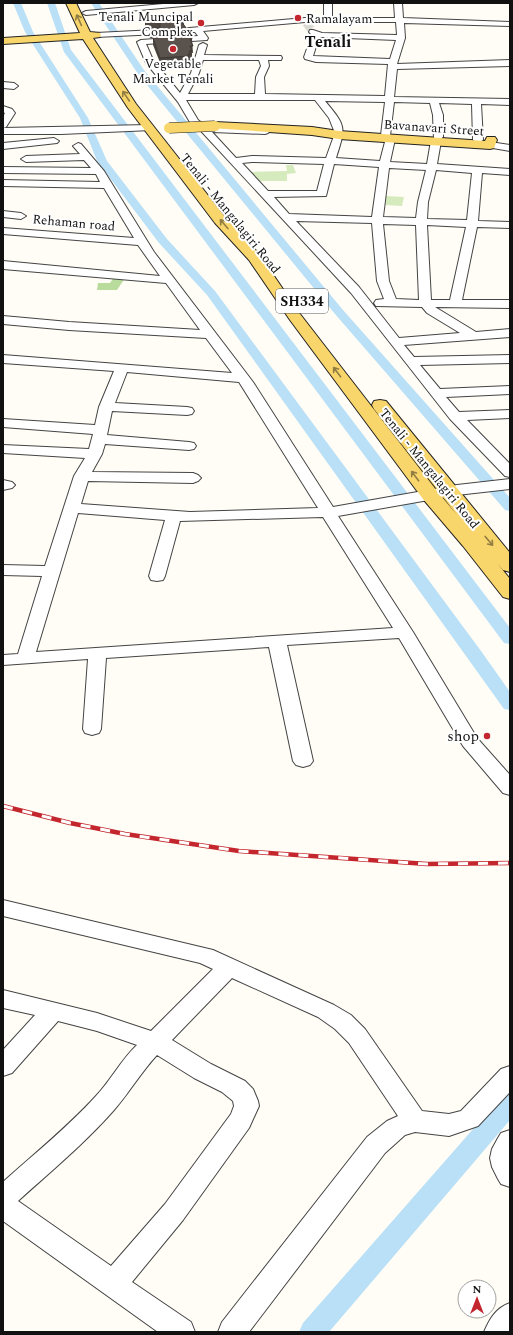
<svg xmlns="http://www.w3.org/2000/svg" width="513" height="1335" font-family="Spectral,serif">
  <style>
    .green { fill: #d5ebbd }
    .forest { fill: #b9dc9c }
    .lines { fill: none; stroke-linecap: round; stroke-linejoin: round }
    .canal { fill: #b9e0f7; fill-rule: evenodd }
    .minor-tunnel { stroke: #dbdad3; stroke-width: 8; stroke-dasharray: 8 4.5; stroke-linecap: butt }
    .minor-casing { stroke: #444; stroke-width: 2 }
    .major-casing { stroke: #222; stroke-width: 2 }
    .minor { fill: #fff; fill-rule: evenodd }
    .major { fill: #f9d66b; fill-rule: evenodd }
    .rail-casing { stroke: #c4262e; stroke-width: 4.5 }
    .rail { stroke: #fff; stroke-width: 3; stroke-dasharray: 10; stroke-linecap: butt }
    .major-bridge-casing { stroke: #222; stroke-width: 11; stroke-linecap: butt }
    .major-bridge { stroke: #f9d66b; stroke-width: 10 }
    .wall { fill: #4d4742 }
    .shaded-wall { fill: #3f3936 }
    .building { fill: #5a524d; stroke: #3f3936 }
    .oneway { stroke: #917d42 }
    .poi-dot { fill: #c4262e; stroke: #fff; stroke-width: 1.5 }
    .labels { text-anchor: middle; stroke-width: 4; stroke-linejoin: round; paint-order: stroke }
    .far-poi-label { font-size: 13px; fill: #111; stroke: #fff; text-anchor: end }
    .far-street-label { font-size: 13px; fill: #111; stroke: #fff }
    .shield { fill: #fff; stroke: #585858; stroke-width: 1 }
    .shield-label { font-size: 14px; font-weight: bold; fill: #111 }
    .poi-label { font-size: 15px; fill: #111; stroke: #fff; text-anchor: end }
    .far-district-label { font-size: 16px; font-weight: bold; fill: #111; stroke: #fff }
  </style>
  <rect width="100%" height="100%" fill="#fffdf5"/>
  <path class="green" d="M286,165H293L296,173L287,174V181H256L254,175H250L249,172L287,171Z
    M386,196L404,197L402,206L385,205Z"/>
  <path class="forest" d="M114,277L125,278L117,290H97L98,283H110Z"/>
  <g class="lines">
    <path class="canal" d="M13,3H21L33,32L88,118L107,161L167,239L215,291L481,651L510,692V710L504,709L207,295L159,243L97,161L80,118L25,32Z
      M47,3H55L71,50L510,628V644L504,643L64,52Z
      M91,3H99L144,70L343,310L510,498V511L505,510L335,314L138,74Z
      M510,1093V1120L329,1332H299L303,1323L502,1096Z"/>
    <path class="minor-tunnel" d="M306,23L313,32"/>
    <defs>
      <path id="minor" d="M174,3H198L194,5L86,15L82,13L86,11Z
        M324,3H332V18H395L394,3H402L403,18L510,22V26L404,23L405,38L397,64L510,60V66L397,69L394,97L510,99V105L481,104L483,140L478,143L473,140L472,104L439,103L443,115V137L440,139L441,141L437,164L510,169V175L482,173L478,221L510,222V228L477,227L462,300H510V308L435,307L476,332L510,329V337L404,345L414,357L510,355V363L420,365L440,389L510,386V394L446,397L459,412L510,410V418L467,420L510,464V477L505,476L450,419L351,293L201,131L191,124L178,102L146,63L137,42L141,40L198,36L195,32H186L185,30L189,28L305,18H324ZM305,22H396L397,35L322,33L313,30H310L309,32L312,35L304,57L305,59L316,62L388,64L385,96L265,94L264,77L269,66L268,60H281L282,58L281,56L204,55L207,45L203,43L199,45L191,73L180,93L153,60L146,44L207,40L208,38L203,31ZM319,37H322L396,40L390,59L313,56ZM203,60H259L261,66L256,77L255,94H188L199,73ZM186,100H315L329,118L335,133L326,158L252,156L236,158L212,132L265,134L268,133L270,131L268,129L206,126L198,120ZM325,101L385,102L381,135L386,138L380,161L336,158C346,127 346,126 325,101ZM394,102L430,103L433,115L434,139L431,141L427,164L390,162L395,139L390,136ZM252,162L324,164L317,191H268L242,163ZM334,164L379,167L372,217L289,214L274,197L326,196ZM389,168L426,170L418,202L416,218L383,217ZM436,170L472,173L467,220L427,219L428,202ZM296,221L372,223L377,281L384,299L376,300L374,303L376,306L422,307L427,313L460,333L399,338L359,287ZM383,224L416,225L419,300L396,299L389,281ZM427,225L466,227L450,300H431Z
        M156,30H159V34L96,37L92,35L96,33Z
        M3,82L14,83L18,86L14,89L3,88Z
        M3,106L12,109L15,113L6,127L3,128V117L5,113L3,112Z
        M149,125L154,128L152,130L61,134H3V128Z
        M54,138L59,141L57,143L3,149V143Z
        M490,142L510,145V151L487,147L485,145Z
        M78,143L81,144L104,171L154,252L253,382L333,507L457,485L510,479V489L457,495L338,516L413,632L477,738L510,775V795L503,793L463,746L399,638L287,645L313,761L310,765L303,767L296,765L293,761L269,647L106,658L101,729L99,733L92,735L85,733L83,729L88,659L3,665V655L18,654L42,576L3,575V565L45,566L74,476L85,458L3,453V445L89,449L93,434L3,427V419L95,425L99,407L114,371L3,363V355L232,373L206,338L69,330L3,324V316L69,322L200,330L166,283L3,269V261L160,276L138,245L3,234V228L134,238L104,188L3,186V180L100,182L96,174L3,173V167L91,168L84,160L26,162L21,159L26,156L80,154L73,146ZM127,372L239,382L318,508L190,512L81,504L88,481L193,483L198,481L201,478L198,475L193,473L92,472L102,454L105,444L189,450L194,449L196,446L194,443L189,442L107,435L112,411L187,415L192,414L194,411L192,408L187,407L115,403ZM78,513L165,520L149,576L151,580L157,581L163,580L165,576L180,521L323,517L393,628L36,652Z
        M3,211L21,213L26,216L21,219L3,217Z
        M3,480L12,482L15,485L12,488L3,490Z
        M3,900L213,950L334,1005L351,1015L365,1029L422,1111L449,1114L461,1111L501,1069L510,1066V1092L478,1126L449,1136L415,1132L405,1135L385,1153L249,1332H218L222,1322L367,1137L387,1121L398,1116L349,1043L335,1029L318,1017L232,978L172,1040L211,1064L245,1081L253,1089L258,1101L259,1106L249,1128L183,1220L132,1282L191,1322L195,1332H158L3,1221V1182C34,1154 68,1127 96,1096C111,1080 121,1060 137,1045L97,1031L58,1021L12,1073L3,1076V1050L35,1015L3,1008V990L97,1013L151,1031L213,969L200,963L3,916ZM157,1055L194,1078L222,1092L233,1101L234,1106L231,1114L165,1204L111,1266L18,1201C50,1172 85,1143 114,1110C129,1093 141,1072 157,1055Z
        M510,1130V1187L501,1184L498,1179L492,1167L490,1158L492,1149L498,1138L501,1133Z
        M510,1303V1332H484C490,1318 496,1308 510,1303Z"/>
      <path id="major" d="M66,3H76L90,32L100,33L101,35L100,37L93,38L136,104L225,217L259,254L300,314L437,491L457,515L374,409L372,405L374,401L380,400L386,401L510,553V572L503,570L497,563L510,579V599L503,597L463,546L423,499L290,320L249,260L215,223L128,108L83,39L3,44V38L80,33Z
        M215,122L312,127L339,131L485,141L487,137H495L497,140L494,148L490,149L339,139L312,135L211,128L209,126L211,124Z"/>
    </defs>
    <use href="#minor" class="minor-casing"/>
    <use href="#major" class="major-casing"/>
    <use href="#minor" class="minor"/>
    <use href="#major" class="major"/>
    <defs>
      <path id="rail" d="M3,806L70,823L125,834L239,851L427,864L510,863"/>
    </defs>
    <use href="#rail" class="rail-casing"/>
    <use href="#rail" class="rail"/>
    <defs>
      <path id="major-bridge" d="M169,128L215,126"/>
    </defs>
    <use href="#major-bridge" class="major-bridge-casing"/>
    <use href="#major-bridge" class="major-bridge"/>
  </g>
  <path class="wall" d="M182,17L187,35L150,38L149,36V29L159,28L146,29L145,26V20Z
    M153,38L192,39L193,53H192V58H191V61H189V63L161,65L153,45Z"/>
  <path class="shaded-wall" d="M187,29V35L150,38V31Z"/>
  <path class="building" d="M182,17L183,24L187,29L150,31L149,29L160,28V23L159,22H146L145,20Z
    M191,36L192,39H190L193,46H190L192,51H189L191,54H188L189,56L160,58L153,38Z"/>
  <defs><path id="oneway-shaft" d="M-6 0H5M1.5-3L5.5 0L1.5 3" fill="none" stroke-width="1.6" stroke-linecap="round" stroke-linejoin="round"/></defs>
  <g class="oneway">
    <use href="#oneway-shaft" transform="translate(79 20) rotate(-114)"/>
    <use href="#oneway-shaft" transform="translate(126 96) rotate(-124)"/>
    <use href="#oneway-shaft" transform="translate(224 224) rotate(-131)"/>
    <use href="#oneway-shaft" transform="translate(337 372) rotate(-127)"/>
    <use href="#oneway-shaft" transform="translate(415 476) rotate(-127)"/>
    <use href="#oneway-shaft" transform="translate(489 541) rotate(50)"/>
  </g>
  <g class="poi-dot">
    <circle cx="298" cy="18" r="4"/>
    <circle cx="201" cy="23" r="4"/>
    <circle cx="173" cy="49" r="4"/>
    <circle cx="487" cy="736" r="4"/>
  </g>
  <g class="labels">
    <g class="far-poi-label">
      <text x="193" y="21">Tenali Muncipal<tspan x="193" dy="15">Complex</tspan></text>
      <text x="306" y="23" text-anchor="start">Ramalayam</text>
      <text x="173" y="68" text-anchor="middle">Vegetable<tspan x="173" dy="15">Market Tenali</tspan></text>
    </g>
    <g class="far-street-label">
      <text transform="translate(434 127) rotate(4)" y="5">Bavanavari Street</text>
      <text transform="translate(231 213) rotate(51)" y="5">Tenali - Mangalagiri Road</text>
      <text transform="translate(74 222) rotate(5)" y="5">Rehaman road</text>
      <text transform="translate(430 468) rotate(51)" y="5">Tenali - Mangalagiri Road</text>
    </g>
    <rect class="shield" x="276" y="289" width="52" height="24" rx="3"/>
    <g class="shield-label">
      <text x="302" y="306">SH334</text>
    </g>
    <g class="poi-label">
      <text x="479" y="741">shop</text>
    </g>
    <g class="far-district-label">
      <text x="328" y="47">Tenali</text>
    </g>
  </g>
  <rect width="513" height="1335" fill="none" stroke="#111111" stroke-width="8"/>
  <g transform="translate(477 1299)"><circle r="19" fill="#ffffff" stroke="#a0a0a0"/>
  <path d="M0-3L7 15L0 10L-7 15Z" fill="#c4262e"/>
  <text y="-6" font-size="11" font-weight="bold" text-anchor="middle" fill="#111111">N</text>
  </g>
</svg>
